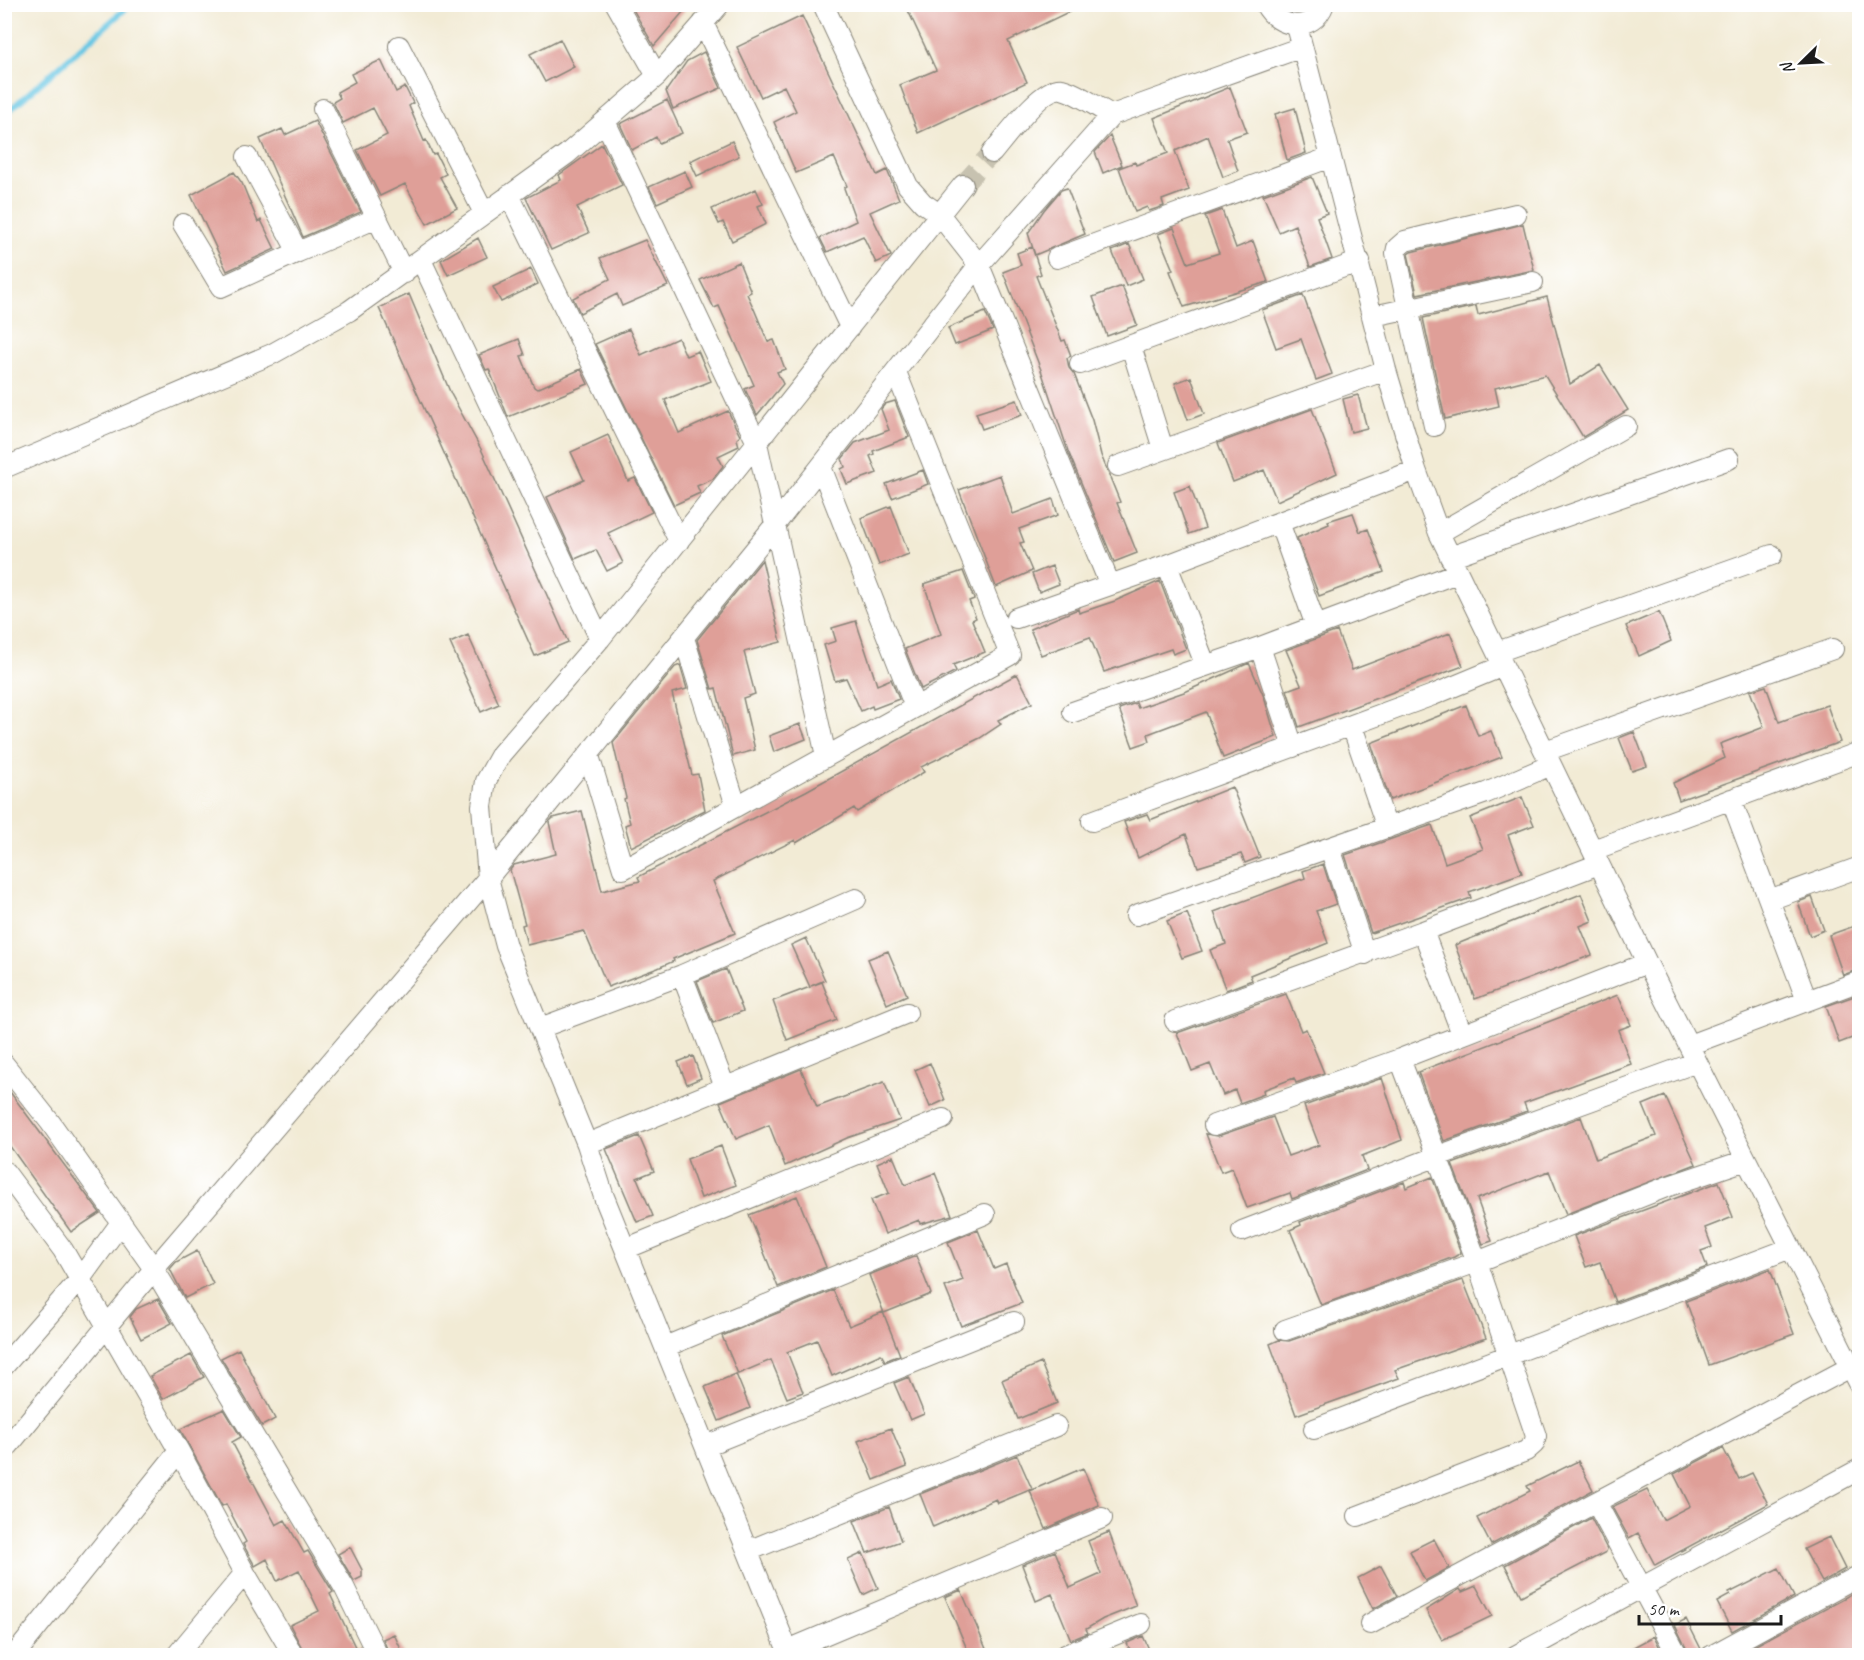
<svg xmlns="http://www.w3.org/2000/svg" width="1864" height="1660" font-family="Caveat,sans-serif">
  <style>
    .lines { fill: none; stroke-linecap: round; stroke-linejoin: round }
    .stream { stroke: #65c6e3; stroke-width: 6 }
    .building { fill: #df9f98 }
    .minor-tunnel { stroke: #c7c2b0; stroke-width: 20; stroke-dasharray: 20 10; stroke-linecap: butt }
    .minor-casing { stroke: #878478; stroke-width: 22 }
    .minor { stroke: #fff; stroke-width: 20 }
  </style>
  <rect width="100%" height="100%" fill="#fff"/>
  <filter id="ink" filterUnits="userSpaceOnUse"><feTurbulence type="fractalNoise" baseFrequency=".0167" numOctaves="2"/><feDisplacementMap in="SourceGraphic" scale="12" xChannelSelector="R" yChannelSelector="G"/><feConvolveMatrix kernelMatrix="1 2 1 2 8 2 1 2 1" color-interpolation-filters="sRGB"/></filter>
  <filter id="wash" filterUnits="userSpaceOnUse"><feTurbulence type="fractalNoise" baseFrequency=".008" numOctaves="4" result="noise"/><feDisplacementMap in="SourceGraphic" scale="24" xChannelSelector="R" yChannelSelector="G"/><feGaussianBlur stdDeviation="1.35" result="paint"/><feColorMatrix in="noise" values="0 0 0 0 0 0 0 0 0 0 0 0 0 0 0 0 0 1.4 0 .05"/><feComposite in="paint" operator="in"/></filter>
  <g filter="url(#wash)">
    <rect width="100%" height="100%" fill="#f2ebd5"/>
    <g class="lines">
      <path class="stream" d="M4,115L131,4"/>
    </g>
    <g id="blocks">
      <path class="building" d="M630,4H690L654,46Z
        M905,4H1085L1008,41L1027,82L918,133L900,85L936,70Z
        M802,16L877,175L887,170L899,199L870,212L891,256L876,263L863,236L827,252L820,238L856,221L844,188L847,186L834,157L796,173L774,122L796,111L784,86L761,97L737,47Z
        M560,39L574,67L545,82L530,54Z
        M704,52L721,88L673,109L666,91L687,61Z
        M381,60L396,92L405,87L413,103L409,106L424,141L426,140L433,155L436,154L446,174L440,177L457,208L427,224L405,184L380,196L357,150L387,135L373,108L343,123L333,102L340,98L337,92L355,82L351,74Z
        M1230,87L1247,132L1227,139L1238,171L1223,177L1208,136L1175,151L1189,190L1162,200L1164,206L1149,211L1147,207L1135,212L1119,168L1135,162L1136,165L1168,153L1154,118Z
        M667,100L682,133L659,143L656,137L632,150L620,124Z
        M1295,108L1306,153L1287,160L1275,114Z
        M315,121L361,212L303,237L260,139L282,129L285,135Z
        M1110,136L1122,165L1103,173L1095,152Z
        M732,141L739,156L697,176L690,161Z
        M602,144L622,185L577,207L589,233L551,250L526,198L561,180L559,175Z
        M685,171L692,187L657,203L649,187Z
        M234,172L242,183L258,222L261,220L275,249L227,271L191,195Z
        M1312,177L1327,213L1317,217L1332,259L1310,267L1295,225L1279,232L1263,195Z
        M1067,188L1085,234L1035,255L1028,233L1044,210L1061,190Z
        M756,189L763,204L758,206L766,224L732,241L723,222L719,224L712,209Z
        M1222,210L1236,248L1253,241L1268,282L1184,307L1170,271L1173,270L1158,234L1174,228L1188,263L1219,253L1205,216Z
        M1523,224L1534,270L1417,294L1408,254L1411,252Z
        M478,238L487,257L448,275L441,260Z
        M645,240L668,286L622,306L617,294L580,313L573,298L610,279L600,258Z
        M1129,244L1143,279L1126,286L1112,251Z
        M1032,247L1041,274L1036,276L1062,341L1065,340L1071,356L1067,358L1069,368L1074,374L1092,420L1101,455L1120,502L1117,503L1137,553L1114,562L1068,451L1041,370L1003,272L1021,265L1017,253Z
        M739,262L751,292L747,294L754,309L768,342L774,340L785,369L777,372L783,384L757,415L745,389L754,385L719,306L714,308L700,280Z
        M531,269L538,284L501,302L493,287Z
        M1122,286L1137,325L1107,336L1093,297Z
        M409,294L451,394L482,451L568,642L535,656L379,308Z
        M1303,295L1332,374L1316,380L1301,339L1276,348L1262,310Z
        M1547,297L1570,384L1600,365L1628,410L1583,437L1545,375L1495,388L1499,406L1445,419L1423,318L1476,306L1478,315Z
        M985,312L993,330L955,345L948,328Z
        M629,329L641,355L678,338L686,356L698,351L711,381L665,400L679,433L728,411L740,436L737,439L739,446L718,456L723,466L713,479L697,486L700,493L674,505L595,344Z
        M519,339L525,355L521,356L534,387L537,389L581,369L588,384L508,417L489,369L486,370L479,355Z
        M1191,377L1204,414L1188,420L1175,383Z
        M1358,395L1367,428L1351,432L1343,399Z
        M1017,400L1022,415L982,429L976,413Z
        M895,401L909,437L873,451L874,454L870,456L877,473L847,484L841,469L845,467L842,459L855,443L889,430L881,409L885,404Z
        M1312,409L1337,473L1277,501L1264,470L1233,482L1218,443Z
        M608,435L628,481L635,478L652,512L608,533L623,563L607,571L596,550L575,559L547,497L584,480L571,452Z
        M923,470L928,484L892,498L886,484Z
        M1000,475L1013,514L1053,499L1058,515L1019,529L1024,542L1020,543L1032,571L996,587L959,490Z
        M1190,486L1205,528L1189,534L1174,492Z
        M891,506L909,554L879,565L861,518Z
        M1353,513L1360,532L1368,529L1384,572L1319,596L1297,538L1329,524L1328,521Z
        M762,560L781,642L744,652L755,694L743,698L755,750L733,756L716,688L712,689L697,640Z
        M1052,566L1059,584L1039,592L1032,574Z
        M963,571L974,599L969,601L976,618L972,620L985,652L953,665L956,671L921,689L905,649L941,634L924,584Z
        M1160,581L1186,649L1173,654L1171,649L1104,672L1090,637L1041,655L1030,629L1078,609L1079,613L1115,601Z
        M1659,612L1671,641L1639,656L1626,626Z
        M856,621L877,685L891,679L899,699L873,709L872,706L861,711L846,678L835,681L824,645L836,641L832,628Z
        M1337,631L1352,670L1450,633L1463,666L1299,727L1287,690L1301,685L1286,650Z
        M468,635L499,704L481,712L450,643Z
        M1249,663L1264,697L1276,737L1223,758L1206,712L1148,734L1150,741L1133,747L1119,709L1136,703L1138,708L1187,691Z
        M680,665L687,689L672,693L692,775L698,774L705,810L631,847L625,825L630,823L624,799L626,798L613,743L675,667Z
        M1017,674L1032,703L998,720L1001,724L980,738L921,767L924,772L857,812L854,808L796,843L795,840L713,881L735,933L673,959L674,961L658,968L608,987L584,931L527,945L522,925L525,924L510,870L514,865L556,854L549,822L553,818L582,811L602,891L640,881L638,877L806,791Z
        M1766,686L1779,722L1827,705L1840,742L1679,800L1673,783L1725,758L1720,744L1764,727L1750,691Z
        M1466,705L1478,736L1491,731L1502,757L1390,800L1371,743Z
        M800,724L806,739L774,752L769,736Z
        M1634,732L1647,766L1632,771L1619,738Z
        M1232,787L1260,857L1245,863L1241,854L1198,867L1186,834L1138,858L1124,822L1147,814L1150,820Z
        M1522,797L1534,825L1508,835L1522,873L1469,892L1471,898L1371,933L1345,855L1432,825L1445,863L1483,849L1470,818Z
        M1323,864L1336,904L1316,911L1328,943L1250,975L1252,980L1226,990L1210,950L1226,944L1214,912L1305,878L1303,871Z
        M1581,894L1592,921L1580,926L1592,955L1475,999L1455,945Z
        M1812,897L1824,930L1810,936L1798,902Z
        M1187,913L1202,951L1182,958L1167,921Z
        M1860,924V969L1843,975L1829,935Z
        M806,938L825,980L811,986L822,982L837,1020L787,1040L773,1001L810,987L791,945Z
        M888,951L907,995L887,1004L868,959Z
        M726,969L743,1011L713,1023L697,981Z
        M1286,994L1301,1031L1306,1029L1324,1073L1296,1083L1294,1078L1263,1090L1264,1094L1240,1103L1235,1090L1223,1095L1210,1064L1192,1071L1177,1033Z
        M1860,994V1035L1839,1043L1826,1006Z
        M1618,995L1631,1025L1618,1030L1631,1064L1524,1103L1527,1111L1444,1141L1418,1072Z
        M693,1056L701,1078L687,1084L678,1062Z
        M930,1063L945,1100L930,1107L915,1070Z
        M801,1069L817,1107L884,1082L900,1120L847,1138L785,1166L769,1125L736,1139L720,1102Z
        M1382,1078L1402,1140L1362,1156L1367,1170L1292,1199L1290,1193L1247,1208L1232,1168L1221,1172L1206,1134L1218,1136L1273,1117L1288,1156L1319,1145L1304,1106Z
        M4,1084L100,1213L71,1232L4,1138Z
        M1665,1096L1696,1164L1566,1214L1549,1171L1477,1199L1492,1241L1483,1244L1452,1164L1581,1117L1596,1159L1656,1136L1643,1105Z
        M639,1136L654,1171L637,1178L653,1216L637,1222L606,1149Z
        M721,1146L736,1185L701,1198L687,1159Z
        M893,1156L905,1185L935,1173L952,1215L920,1224L919,1220L885,1234L871,1200L889,1193L877,1163Z
        M1432,1177L1461,1253L1454,1257L1321,1305L1290,1230L1301,1225L1300,1222L1404,1182L1406,1188Z
        M1719,1182L1733,1217L1705,1228L1712,1247L1701,1251L1707,1267L1615,1302L1600,1262L1586,1267L1574,1236Z
        M797,1196L826,1267L778,1287L749,1215Z
        M978,1230L994,1269L1006,1264L1022,1303L961,1326L945,1287L963,1280L948,1242Z
        M197,1251L213,1284L185,1298L170,1269L176,1262Z
        M916,1256L931,1294L884,1313L869,1275Z
        M1770,1269L1794,1334L1709,1365L1686,1301Z
        M1463,1280L1486,1338L1395,1370L1399,1378L1296,1415L1270,1344L1279,1340L1289,1341Z
        M833,1290L849,1326L883,1312L900,1355L885,1361L881,1354L832,1376L817,1340L787,1352L803,1392L787,1398L771,1360L738,1374L722,1336Z
        M158,1299L172,1323L141,1339L130,1317L136,1309Z
        M239,1349L275,1419L262,1426L221,1358Z
        M191,1355L204,1377L163,1399L150,1376Z
        M1041,1363L1057,1403L1018,1419L1002,1380Z
        M736,1374L750,1408L719,1421L705,1387Z
        M909,1377L924,1414L910,1420L894,1383Z
        M224,1409L241,1437L232,1442L276,1525L285,1520L304,1553L308,1551L333,1592L330,1594L357,1651L361,1649L364,1656H306L290,1625L319,1611L299,1570L277,1581L267,1559L255,1566L243,1544L246,1542L226,1504L222,1506L180,1429Z
        M891,1428L907,1467L874,1480L858,1441Z
        M1723,1448L1739,1479L1752,1473L1768,1504L1655,1565L1638,1533L1629,1538L1612,1507L1647,1490L1663,1520L1690,1506L1674,1474Z
        M1017,1455L1032,1489L998,1503L996,1499L933,1527L920,1494Z
        M1578,1461L1593,1490L1491,1545L1477,1518L1530,1491L1527,1486Z
        M1083,1468L1099,1505L1046,1529L1030,1491Z
        M889,1507L901,1541L867,1553L854,1521Z
        M1591,1518L1607,1549L1606,1552L1521,1596L1505,1565Z
        M1109,1532L1136,1606L1103,1619L1086,1629L1088,1633L1071,1640L1052,1594L1036,1601L1022,1565L1055,1551L1070,1588L1101,1574L1088,1541Z
        M1829,1537L1845,1569L1822,1582L1804,1549Z
        M1434,1539L1449,1568L1425,1581L1410,1551Z
        M350,1547L362,1570V1577L354,1581L338,1554Z
        M863,1553L878,1588L863,1595L848,1560Z
        M1381,1566L1397,1596L1373,1609L1358,1578Z
        M1779,1568L1794,1597L1732,1631L1717,1602L1730,1595L1729,1593Z
        M1476,1586L1492,1616L1442,1640L1426,1610L1460,1589L1462,1592Z
        M961,1590L976,1625L989,1656H970L945,1597Z
        M1857,1591L1860,1596V1656H1745L1743,1652Z
        M1686,1619L1701,1649L1699,1656H1690L1675,1625Z
        M394,1634L404,1656H390L383,1639Z
        M1143,1636L1152,1656H1133L1127,1643Z
        M1654,1636L1664,1656H1617Z"/>
    </g>
  </g>
  <g filter="url(#ink)">
    <use href="#blocks" fill-opacity="0" stroke="#878478" stroke-width="1.5"/>
    <g class="lines">
      <path class="minor-tunnel" d="M963,185L992,153"/>
      <defs>
        <path id="minor" d="M616,4L657,76
          M823,4L908,186L923,203L939,214L979,265L1110,585
          M1265,4C1278,29 1313,34 1324,4
          M703,23L850,327
          M1297,26L1386,370L1416,470L1439,533L1647,963L1860,1385
          M399,46L484,213
          M323,109L404,273
          M605,121L757,443L826,756
          M992,153C1004,139 1043,85 1062,89C1079,93 1097,108 1112,115
          M247,157L298,252L377,218
          M509,195L679,541
          M183,224L221,287L298,252
          M1057,258L1331,157
          M421,260L600,639
          M1373,316L1533,282
          M1131,346L1163,449
          M1080,364L1360,261
          M1434,426L1396,253L1397,248L1405,241L1516,214
          M1118,466L1386,370
          M821,467L915,707
          M4,468L272,354L349,311L567,154L657,76L720,4
          M1279,522L1316,626
          M1439,533L1626,426
          M1450,557L1729,459
          M1167,565L1416,470
          M1016,618L1167,565L1205,664
          M684,638L736,806
          M1260,647L1293,747
          M1497,652L1772,555
          M1073,712L1260,647L1457,573
          M1352,726L1387,828
          M1545,751L1833,649
          M589,756L623,869L1010,655L896,372
          M1731,799L1807,1001
          M1092,821L1433,695L1503,666
          M1330,848L1365,954
          M1593,850L1860,752
          M1769,900L1860,867
          M1136,915L1486,793L1551,765
          M1423,931L1599,864
          M682,975L725,1087
          M1175,1021L1423,931L1462,1034
          M540,1028L682,975L856,899
          M1689,1045L1860,981
          M4,1064L50,1122L154,1269L4,1451
          M1214,1125L1400,1059L1647,963
          M587,1144L907,1013
          M5,1172L63,1250L179,1451L245,1573L294,1656
          M1242,1231L1438,1156L1697,1062
          M625,1249L943,1119
          M1285,1330L1477,1262L1666,1187L1746,1160
          M665,1347L985,1214
          M4,1366L80,1279L120,1224
          M1314,1429L1791,1248
          M705,1446L1014,1322
          M1596,1502L1860,1362
          M1358,1516L1526,1451L1534,1444L1536,1436L1477,1262L1400,1059
          M748,1551L1056,1426
          M1370,1624L1596,1502L1678,1656
          M788,1650L1102,1518
          M14,1656L179,1451
          M176,1656L245,1573
          M378,1656L344,1587L154,1269L488,878L774,526L979,265L1112,115L1302,47
          M790,1656L604,1197L587,1144L506,946L488,878L482,806L486,781L501,754L600,639L963,185
          M1063,1656L1141,1624
          M1515,1656L1860,1469
          M1711,1656L1860,1575"/>
      </defs>
      <use href="#minor" class="minor-casing"/>
      <use href="#minor" class="minor"/>
    </g>
  </g>
  <rect width="1864" height="1660" fill="none" stroke="#fff" stroke-width="24"/>
  <g transform="translate(1801 63) rotate(246)" stroke="#ffffff" stroke-width="4.5" paint-order="stroke">
  <path d="M0-4.5L10 22L0 15L-10 22Z" fill="#1c1c1c"/>
  <text y="-9" font-size="16" font-weight="bold" text-anchor="middle" fill="#1c1c1c">N</text>
  </g>
  <path d="M1639 1615v9h142v-9" fill="none" stroke="#1c1c1c" stroke-width="3"/>
  <text x="1648" y="1615" font-size="18" fill="#1c1c1c" stroke="#ffffff" stroke-width="4.5" paint-order="stroke">50 m</text>
</svg>
